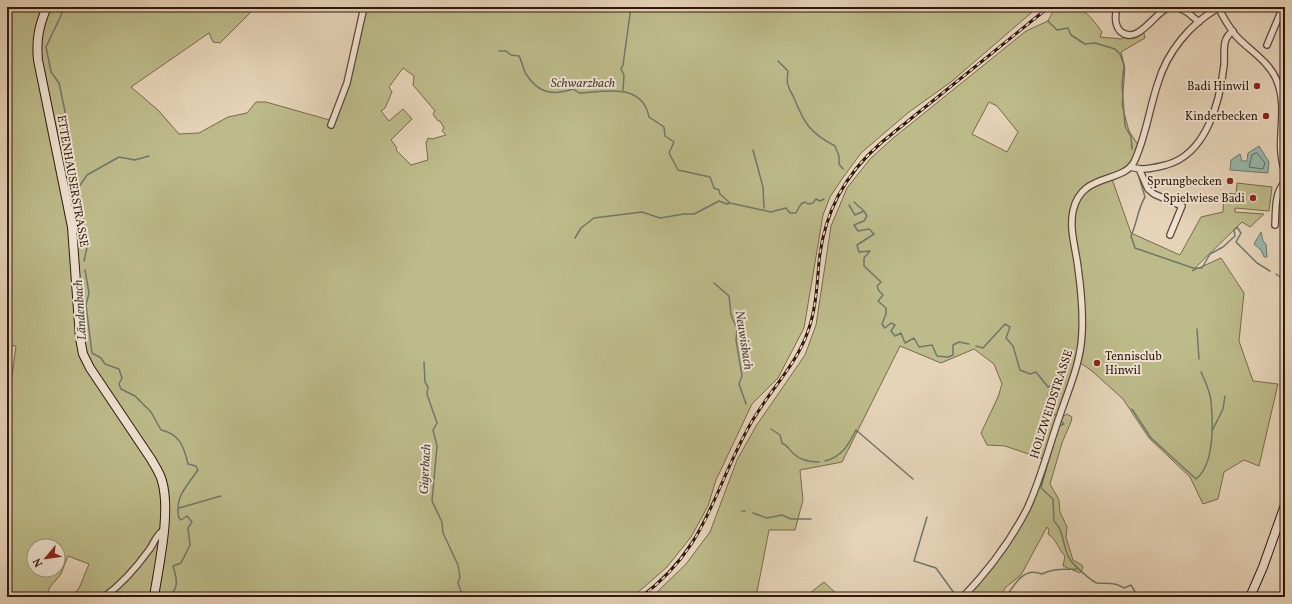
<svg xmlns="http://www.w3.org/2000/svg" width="1292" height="604" font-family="Vollkorn,serif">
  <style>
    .green { fill: #bdbb8a; stroke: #78694c; fill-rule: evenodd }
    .water { fill: #96b8ac; stroke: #6e786c }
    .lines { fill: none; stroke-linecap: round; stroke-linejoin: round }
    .shore { stroke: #64685c; stroke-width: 1 }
    .stream { stroke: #6e786c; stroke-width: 1.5 }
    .street-casing { stroke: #5f4638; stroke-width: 8 }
    .secondary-casing { stroke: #32170d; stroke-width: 10 }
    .street { stroke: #efe3d2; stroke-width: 5.5 }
    .secondary { stroke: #efe3d2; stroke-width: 8 }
    .rail-casing { stroke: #32170d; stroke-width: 3 }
    .rail { stroke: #efe3d2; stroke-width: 1.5; stroke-dasharray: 4.5; stroke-linecap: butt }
    .poi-dot { fill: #8f2418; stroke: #efe3d2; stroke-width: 1.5 }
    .labels { text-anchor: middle; stroke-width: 4; stroke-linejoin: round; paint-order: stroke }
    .poi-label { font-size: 12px; fill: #32170d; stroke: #efe3d2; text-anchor: end }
    .street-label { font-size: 12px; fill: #32170d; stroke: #efe3d2 }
    .water-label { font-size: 13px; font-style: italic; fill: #50473d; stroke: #efe3d2 }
  </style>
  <rect width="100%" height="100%" fill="#e6d4b9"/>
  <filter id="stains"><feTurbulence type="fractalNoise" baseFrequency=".005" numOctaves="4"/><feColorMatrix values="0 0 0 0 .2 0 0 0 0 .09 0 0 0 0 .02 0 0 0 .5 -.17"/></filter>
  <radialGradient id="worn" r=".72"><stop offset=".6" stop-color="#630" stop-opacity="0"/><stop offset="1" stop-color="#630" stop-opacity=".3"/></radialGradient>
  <path class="green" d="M7,7H256L220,43L213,42L209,33L131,87L158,110L179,134L199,133L228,117L247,113L256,102H266L333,121L343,95L364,7H1038L951,82L909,112L861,153L842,179L830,197L823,215L804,328L778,378L752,404L716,480L708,506L691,537L667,567L643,588L633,596L622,597H73L80,586L89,564L68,556L61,574L50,587L46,597H7V413L16,346L7,345V187L9,176ZM403,68L414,76L413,85L435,111L433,114L438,121H440L444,128L442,131L446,135L432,139L428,138L426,143L428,160L411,165L396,150L397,148L391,140L412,119L403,109L389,121L381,111L385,108L392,92L389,87ZM34,546H58V570H34Z
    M1055,7C1083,7 1086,10 1102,32L1100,37L1122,39L1126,34L1143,29L1145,38L1121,52L1125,68L1122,105L1129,131L1142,151L1129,170L1112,179L1131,233L1180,255L1201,217L1223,212L1224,193L1236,194L1237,183L1272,187L1269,211L1235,208V212L1264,214L1250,227L1242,222L1192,271L1221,258L1244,293L1239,341L1253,381L1278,384L1259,466L1244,460L1224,472L1218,499L1203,504L1190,477L1149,438L1123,399L1092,371L1079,362L1043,459L1005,446L987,445L981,433L998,397L1002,384L994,364L974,349L941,363L900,346L842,462L800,470L803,500L795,530H769L756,597H650L656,593L686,564L710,532L737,460L756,426L805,355L816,325L831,226L847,188L870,159L892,139L1026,31L1048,21ZM989,102L997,106L1018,132L1007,152L972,134Z
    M1067,414L1072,417L1071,422L1062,443L1050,484L1059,500L1060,512L1067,527L1066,537L1073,560L1082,565L1083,568L1080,573L1063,566L1065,556C1058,549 1057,540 1048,534L1049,530L1047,527L1021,575L1006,587L1000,597H963L985,574L1020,521L1060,418Z
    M824,582L840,597H805Z"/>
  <path class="water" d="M1259,146L1269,162L1268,173L1230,170L1231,160L1240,154L1242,161H1247L1248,153Z
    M1261,232L1263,241L1266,244L1267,257H1264L1261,250L1254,244Z"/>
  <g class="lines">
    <path class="shore" d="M1257,153L1265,163L1263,169L1249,167L1252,155Z"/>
    <path class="stream" d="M65,7L46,47L51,72L59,83L66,116L74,194L87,248L84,261
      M1032,7L1034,9
      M1048,21L1057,30L1068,28L1071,35L1085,44L1095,43L1115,49L1120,54L1124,65L1122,85L1125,126L1131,137L1132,149
      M499,51H506L511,55L519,56C522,61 523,69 526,74C538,93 552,96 573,89L579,93C606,92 642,82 649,117L664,127L665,136L674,142L669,153L678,170L710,177L714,188L719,190L720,194L730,203L771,212L786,208L790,213H796L801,204L805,202L808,204L813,203L816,199L820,201L824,199
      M778,61L788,71C786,85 788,86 794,98C804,123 810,133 835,146L839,156V164L843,169
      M623,90L624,75L621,69L623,65L631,7
      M753,150L763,187L764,208
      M1139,177L1145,197C1138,208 1137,223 1131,236L1135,248L1193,268H1202L1210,254L1223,247L1235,236L1234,230L1237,227L1241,233L1236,242L1257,263L1270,271
      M74,194L87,175L119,157L135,160L149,156
      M854,202L864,211
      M849,205L855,215L864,211L867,216L864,221L854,225L858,231L869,229L874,234L857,245L859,252L870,251L864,258V266L881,282L877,286L879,291L883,295L878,301L886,308V314L882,324L885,328L891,323L895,325L891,331L895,336L901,333L905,343L914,338L919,347L932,345L937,356L948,357L953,355V345L959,342L969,344
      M575,238L581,228L594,218L642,212L660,218L684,214H694L719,201L727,204L730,203
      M85,270L89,293L86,305L92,353L101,358L105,364L119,369L122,378L119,384L121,389L135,396L151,412L161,430C180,434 184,447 188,464L196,466L198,470C187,486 174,497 179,518L181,520L187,516L192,522L188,528L190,545L181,563L173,566C177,579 179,586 170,597
      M1276,274L1285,280
      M714,283L729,296L731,315L737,328L736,340L742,376L739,384L746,404
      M1197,329L1199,359
      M976,346L983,348L1005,324L1010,327L1006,338L1013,346L1020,370L1030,374L1036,372L1048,387L1053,385L1059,392L1056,395L1048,394L1054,404L1051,410L1055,415
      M424,362L425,382L428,387L427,394L437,423L433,430L437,446L432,501L442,522L443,533L458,565L460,577L458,583L463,597
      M1132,409L1151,438L1196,479C1215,464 1213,423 1211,401C1210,391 1205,381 1201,372
      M1059,426L1064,424L1060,420
      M771,429L780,435L782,443C789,446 789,450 794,454C801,461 811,462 819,462
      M1212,431L1223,409L1225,396
      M1051,451L1041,488L1053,499L1054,521C1065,531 1062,549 1071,561C1074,565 1092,582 1097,583C1107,584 1115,582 1124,588L1131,585L1138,597
      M825,461C842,457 849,444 856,430L913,479
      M179,508L221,496
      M742,511H745
      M753,513L767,518L782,515L791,519H811
      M927,517L914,561L936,568L954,593L958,595V597
      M1006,597C1015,583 1024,567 1042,574C1054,568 1064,570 1077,569"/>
    <defs>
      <path id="street" d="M1117,7C1115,15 1114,24 1120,31C1137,47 1155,12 1169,7
        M1177,7L1187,12L1199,22
        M1218,7C1223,17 1229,27 1236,36C1250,51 1269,61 1277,81C1289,111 1274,142 1285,172
        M1267,45L1283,7
        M331,125L347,83L364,7
        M1130,167C1143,171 1153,168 1166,165C1207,154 1220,101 1224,65C1225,52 1221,39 1233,31
        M1140,171L1148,189L1154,194L1182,206L1170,235
        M1275,225C1276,211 1274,193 1285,182
        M104,597C122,584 136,568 149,550C154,544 156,534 164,530
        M963,597C989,570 1010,542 1027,509C1041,479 1049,446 1060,415C1069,388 1081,362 1082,333C1083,312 1081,289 1078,268C1076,249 1069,230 1073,211C1081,172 1122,184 1134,162C1146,137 1149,109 1158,83C1167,52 1190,24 1218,8"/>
      <path id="secondary" d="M47,7C39,25 36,40 38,60L72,227L80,338L83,354L90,368L151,459C155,466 160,473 162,481C171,512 159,564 154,597
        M1250,597L1263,567L1285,505"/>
    </defs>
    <use href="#street" class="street-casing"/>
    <use href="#secondary" class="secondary-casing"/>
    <use href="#street" class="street"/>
    <use href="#secondary" class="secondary"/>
    <defs>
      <path id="rail" d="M641,597C709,546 712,491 751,423C769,391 796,366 808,331C816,309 817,285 819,262C824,213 844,175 882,142L1049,7"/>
    </defs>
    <use href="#rail" class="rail-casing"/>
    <use href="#rail" class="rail"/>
  </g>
  <g class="poi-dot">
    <circle cx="1257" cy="86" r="4"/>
    <circle cx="1266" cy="116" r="4"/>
    <circle cx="1230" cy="181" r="4"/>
    <circle cx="1253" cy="198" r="4"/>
    <circle cx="1097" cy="363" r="4"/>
  </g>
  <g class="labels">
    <g class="poi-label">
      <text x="1249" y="90">Badi Hinwil</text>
      <text x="1258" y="120">Kinderbecken</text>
      <text x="1222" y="185">Sprungbecken</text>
      <text x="1245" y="202">Spielwiese Badi</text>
      <text x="1105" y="360" text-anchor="start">Tennisclub<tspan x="1105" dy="14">Hinwil</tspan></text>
    </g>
    <g class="street-label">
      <text transform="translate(73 181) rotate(80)" y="4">ETTENHAUSERSTRASSE</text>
      <text transform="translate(1051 404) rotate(-72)" y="4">HOLZWEIDSTRASSE</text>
    </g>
    <g class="water-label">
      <text x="583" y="87">Schwarzbach</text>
      <text transform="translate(79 310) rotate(-94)" y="5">Ländenbach</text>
      <text transform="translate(745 340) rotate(81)" y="5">Neuwisbach</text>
      <text transform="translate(424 469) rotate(-87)" y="5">Gigerbach</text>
    </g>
  </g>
  <rect width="1292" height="604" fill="none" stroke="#e6d4b9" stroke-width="24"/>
  <rect x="8" y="8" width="1276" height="588" fill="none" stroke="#32170d" stroke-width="2"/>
  <rect x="12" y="12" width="1268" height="580" fill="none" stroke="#32170d"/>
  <g transform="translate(46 558) rotate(241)"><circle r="19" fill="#efe3d2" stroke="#a39183"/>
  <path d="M0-3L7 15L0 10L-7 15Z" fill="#8f2418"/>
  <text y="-6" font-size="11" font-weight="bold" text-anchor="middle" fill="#32170d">N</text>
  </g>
  <rect width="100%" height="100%" filter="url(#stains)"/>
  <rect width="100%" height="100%" fill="url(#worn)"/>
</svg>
